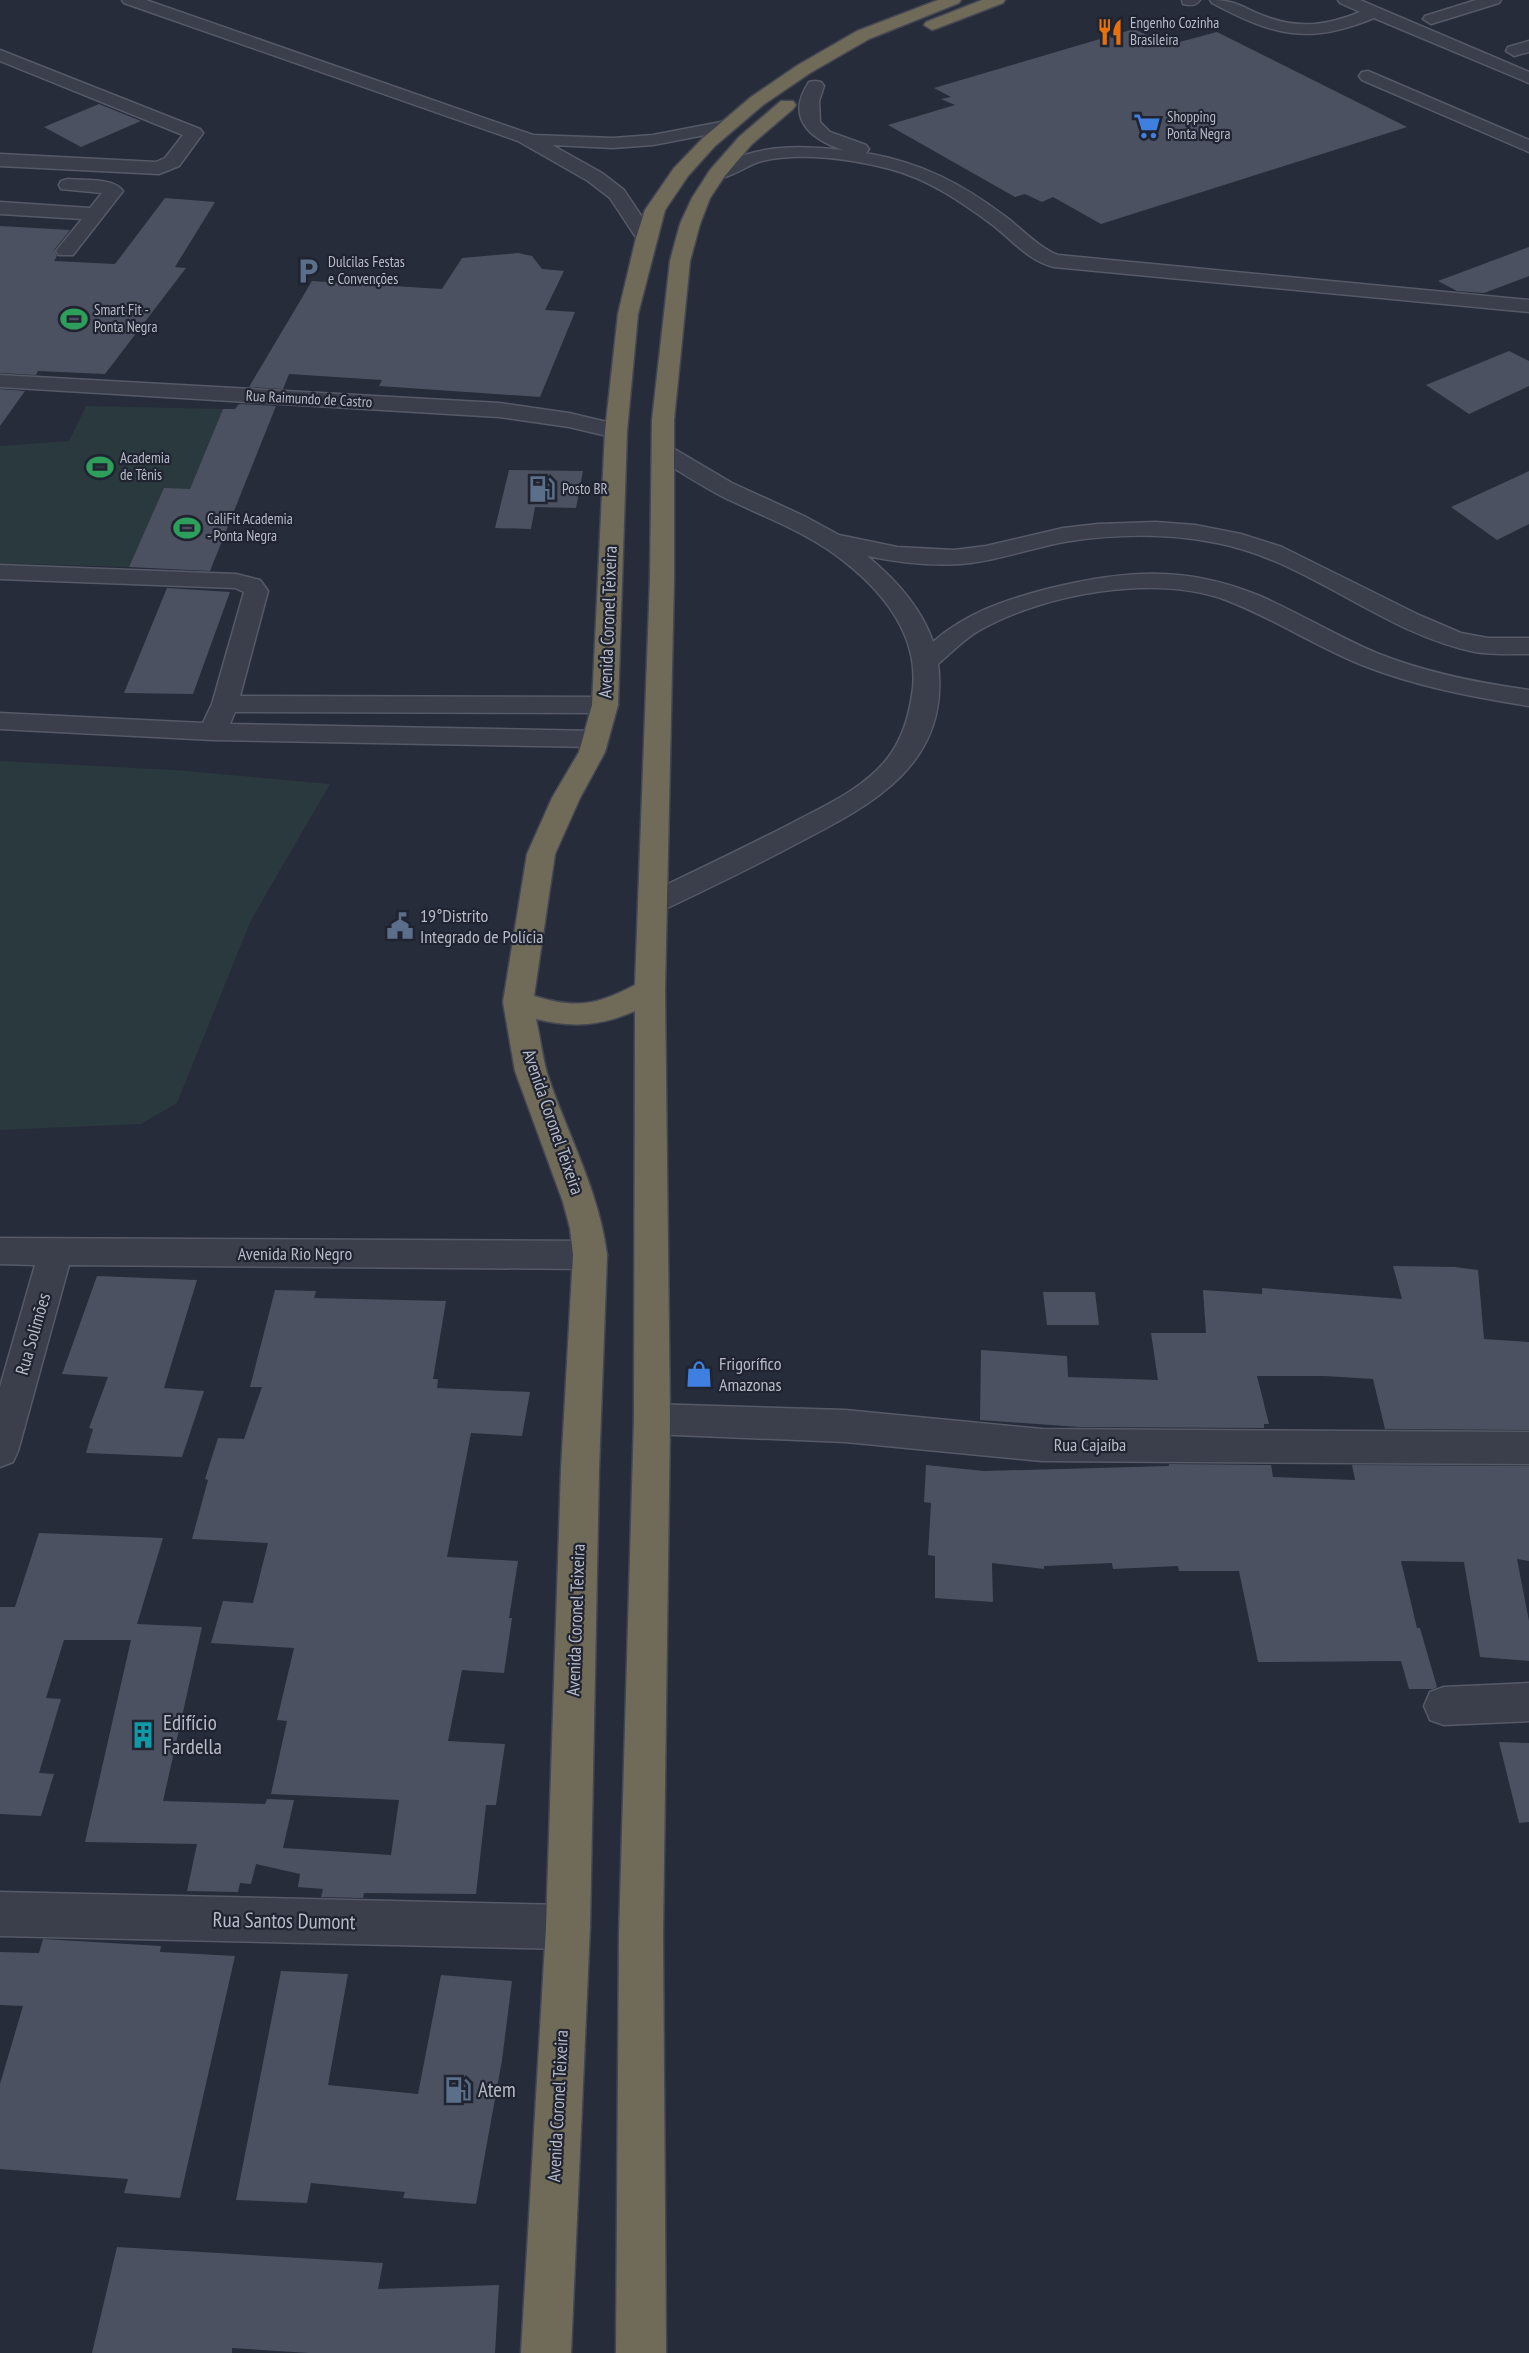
<svg xmlns="http://www.w3.org/2000/svg" width="1529" height="2353" font-family="'PT Sans Narrow',sans-serif">
  <style>
    .green { fill: #2a393d }
    .building { fill: #4c5162 }
    .lines { fill: none; stroke-linecap: round; stroke-linejoin: round }
    .minor-casing { stroke: #565a67; stroke-width: 3 }
    .highway-casing { stroke: #434754; stroke-width: 3 }
    .minor { fill: #3b3f4c; fill-rule: evenodd }
    .highway { fill: #706b59; fill-rule: evenodd }
    .labels { text-anchor: middle; stroke-width: 4.5; stroke-linejoin: round; paint-order: stroke }
    .far-poi-label { font-size: 15px; fill: #b7bac7; stroke: #202431; text-anchor: start }
    .far-street-label { font-size: 15px; fill: #b7bac7; stroke: #202431 }
    .street-label { font-size: 18px; fill: #b7bac7; stroke: #202431 }
    .poi-label { font-size: 18px; fill: #b7bac7; stroke: #202431; text-anchor: start }
    .near-poi-label { font-size: 21px; fill: #b7bac7; stroke: #202431; text-anchor: start }
    .near-street-label { font-size: 21px; fill: #b7bac7; stroke: #202431 }
  </style>
  <rect width="100%" height="100%" fill="#272c3b"/>
  <path class="green" d="M86,406L223,409L190,489H164L129,567L0,563V446L69,441Z
    M0,761L174,770L330,784L251,920L177,1103L141,1124L0,1130Z"/>
  <path class="building" d="M1134,29L1168,45L1217,32L1407,127L1101,224L1053,197L1042,202L1025,194L1015,197L888,125L955,105L941,99L951,97L934,88Z
    M99,104L141,121L81,147L44,127Z
    M165,198L215,202L175,267L186,268L105,374L38,371L36,375L0,373V226L70,230L54,250L57,256L54,261L115,264Z
    M1529,247V276L1484,293L1457,291L1438,281Z
    M518,253L532,256L542,269L564,271L545,310L575,312L540,397L379,386L382,380L289,374L283,389L249,387L312,281L442,289L462,258Z
    M1509,351L1529,361V386L1469,414L1426,385Z
    M0,389L25,391L0,426Z
    M239,404L276,406L210,571L129,567L164,488L190,489L223,409H235Z
    M509,470L583,471L576,508L535,507L531,529L495,528Z
    M1529,471V524L1497,540L1451,507Z
    M167,588L230,592L193,694L124,693Z
    M1393,1266L1455,1267L1478,1270L1484,1339L1529,1342V1430L1385,1429L1373,1379L1324,1376H1257L1269,1424H1264V1428L1079,1427L980,1420L981,1350L1067,1356L1068,1377L1158,1380L1151,1333H1206L1203,1290L1262,1294V1288L1402,1299Z
    M97,1276L197,1280L164,1388L204,1391L182,1457L86,1453L93,1429L89,1428L108,1377L62,1374Z
    M275,1290L316,1291L314,1298L446,1301L433,1379H438L437,1388L530,1392L522,1436L471,1433L447,1557L518,1561L509,1618H512L504,1673L462,1670L448,1741L505,1744L496,1805H486L476,1894L364,1893L363,1898L321,1897L323,1889L298,1887L300,1874L256,1864L251,1884L240,1883L238,1892L187,1891L197,1844L85,1842L131,1640H64L46,1698L61,1699L39,1773L54,1774L41,1816L0,1814V1607H15L39,1533L163,1538L137,1624L202,1627L163,1801L265,1804L267,1799L294,1800L283,1848L391,1855L399,1800L271,1794L287,1721L277,1720L294,1648L211,1643L223,1601L253,1603L268,1543L192,1539L208,1480L205,1479L218,1438L244,1439L262,1387H250Z
    M1043,1292H1095L1099,1325H1047Z
    M1169,1464L1271,1465L1273,1477L1355,1480L1352,1465L1529,1466V1561L1517,1559L1529,1621V1661L1480,1657L1464,1562L1401,1561L1417,1628H1420L1437,1687L1433,1689H1409L1401,1661L1258,1662L1239,1571H1179L1178,1566L1113,1569L1112,1563L1044,1566V1569L992,1563L993,1602L935,1598V1556L928,1555L931,1503L924,1502L926,1465L984,1471L1169,1466Z
    M1499,1742L1529,1743V1822L1519,1823Z
    M43,1939L161,1946L160,1952L235,1956L180,2198L124,2193L128,2179L0,2169V2084L23,2006L0,2005V1952L39,1953Z
    M281,1971L348,1974L328,2085L418,2094L441,1975L512,1981L502,2060L476,2204L403,2198L405,2192L311,2183L307,2203L236,2200Z
    M117,2247L383,2263L378,2289L499,2285L495,2353H309L232,2348V2353H92Z"/>
  <g class="lines">
    <defs>
      <path id="minor" d="M122,0H146L533,135L613,138L653,135L726,121L732,122L735,126L732,130L726,131L653,145L613,148L552,145L602,173L624,190L656,238L653,242H639L610,198L588,181L518,141L124,3Z
        M1182,0H1200C1196,6 1190,6 1183,4Z
        M1210,0C1236,0 1241,7 1264,16C1298,29 1327,26 1360,12L1340,3L1338,0H1360L1529,72V83L1374,18C1309,45 1274,36 1212,3Z
        M1476,0H1501L1499,3L1431,24L1423,19L1425,16Z
        M1529,41V52L1514,56L1506,51L1508,47Z
        M0,50L200,129L203,133L179,166L159,174L0,166V154L156,162L165,158L183,135L0,61Z
        M1368,71L1529,140V152L1362,80L1359,76L1362,72Z
        M815,81L821,82L824,86L819,101L820,122L830,132L866,145L869,149L866,153C922,163 961,183 1006,217C1023,230 1038,247 1058,255L1529,300V312L1054,267C1029,261 1013,241 994,226C962,202 928,179 890,169C851,159 801,152 762,161C745,165 728,182 710,178L708,174C712,168 720,165 727,162C764,144 804,146 843,150C810,139 785,118 809,82Z
        M68,179C84,181 113,177 123,191L73,255H59L56,251L82,219L0,214V202L90,208L102,193L61,189L59,185L61,181Z
        M0,375L499,403L569,413L624,426L627,431L624,436L616,438L569,427L499,417L0,387Z
        M663,445L671,447L732,483L804,516L839,535L897,547L954,550L986,546L1063,528L1098,524L1156,522L1195,525L1241,534L1282,547L1419,615L1461,633L1488,638H1529V654C1511,654 1493,655 1475,652C1382,633 1310,561 1217,543C1167,533 1113,534 1064,542C1032,548 1002,559 971,563C936,567 901,563 867,556C895,579 921,607 933,642C966,613 1005,600 1047,589C1124,570 1185,565 1260,596C1301,614 1338,637 1379,654C1427,673 1478,683 1529,690V706C1472,697 1415,686 1362,665C1315,646 1273,618 1226,600C1155,574 1046,593 980,630C964,639 952,652 938,664C951,766 869,806 794,845C751,868 707,889 663,910L653,913L643,910L638,903L643,896C693,872 744,848 794,822C826,805 863,789 887,759C903,739 910,713 913,688C918,635 884,593 845,562C809,533 767,518 725,498C701,486 678,470 655,457L652,452L655,447Z
        M0,565L236,574L260,580L268,591L240,696L605,697L614,699L618,705L614,711L605,713L235,712L230,724L595,731L604,733L608,739L604,745L595,747L213,740L0,729V713L203,723L212,704L244,592L235,588L0,579Z
        M0,1238L590,1241L602,1245L607,1255L602,1265L590,1269L69,1265L18,1451L13,1462L0,1467V1387L35,1265L0,1264Z
        M652,1404L845,1410L1042,1429L1529,1432V1464L1042,1461L845,1442L652,1434L639,1430L634,1419L639,1408Z
        M1529,1683V1721L1444,1725L1430,1720L1424,1706L1430,1692L1444,1687Z
        M0,1892L568,1905L583,1912L590,1927L583,1942L568,1949L0,1936Z"/>
      <path id="highway" d="M938,0H961L959,3L869,39L810,73L763,105L715,146L688,176L665,210L638,314L627,431L618,705L605,752L580,798L555,854L534,996C576,1009 597,1005 635,985L650,579L652,420L670,261L680,224L692,198L710,170L739,137L781,101H793L796,105L793,109L751,145L724,177L710,198L700,224L690,261L674,420V579L665,990L670,1419L663,1935L666,2353H616L619,1935L634,1419L635,1011C601,1026 572,1028 536,1019C540,1036 542,1055 547,1073C567,1134 599,1190 607,1255L599,1470L590,1927L571,2353H521L546,1927L561,1470L573,1255L570,1228L563,1202L515,1071L503,1002L527,854L552,798L579,752L592,705L605,431L618,314L636,238L645,210L674,168L703,138L751,97L798,65L857,31Z
        M982,0H1005L1003,3L938,28L932,30L924,25L926,22Z"/>
    </defs>
    <use href="#minor" class="minor-casing"/>
    <use href="#highway" class="highway-casing"/>
    <use href="#minor" class="minor"/>
    <use href="#highway" class="highway"/>
  </g>
  <defs>
    <symbol id="restaurant-bare" viewBox="-9 -9 18 18"><path d="M-5-6h1v4h1v-4h1v4h1v-4h1v5L-1.5 .5V6h-2V.5L-5-1ZM5-6V6H3V1.5H1.5Q1.5-4 5-6Z" fill="#e8710a" stroke="#202431" stroke-width="2.5" paint-order="stroke"/></symbol>
    <symbol id="supermarket-bare" viewBox="-9 -9 18 18"><path d="M-6-5.5h2.5l.6 2H6L4.5 2H-2.5L-4.4-4H-6ZM-1.5 3.2a1.3 1.3 0 1 0 .1 0ZM3 3.2a1.3 1.3 0 1 0 .1 0Z" fill="#3f7fe0" stroke="#202431" stroke-width="2.5" paint-order="stroke"/></symbol>
    <symbol id="parking-bare" viewBox="-9 -9 18 18"><path d="M-3.5-5.5H1a3.5 3.5 0 0 1 0 7H-1V5.5H-3.5ZM-1-3.4V-.6H.8a1.4 1.4 0 0 0 0-2.8Z" fill="#5c6f8a" stroke="#202431" stroke-width="2.5" paint-order="stroke"/></symbol>
    <symbol id="stadium-bare" viewBox="-9 -9 18 18"><path d="M0-5a6.5 5 0 1 0 0 10a6.5 5 0 1 0 0-10ZM-3.5-1.8h7v3.6h-7Z" fill="#2e9e5b" stroke="#202431" stroke-width="2.5" paint-order="stroke"/></symbol>
    <symbol id="fuel-bare" viewBox="-9 -9 18 18"><path d="M-5.5-6h7V0h2V4h1.3V-2.5L3-4.5l.8-.8L6-3V5H2.5V1h-1V6h-7ZM-4.2-4.7v3.2H.2V-4.7Z" fill="#5c6f8a" stroke="#202431" stroke-width="2.5" paint-order="stroke"/></symbol>
    <symbol id="civic-bare" viewBox="-9 -9 18 18"><path d="M-.6-6.5H3V-4.5H.6V-3L4-1V1h2V6H-6V1h2V-1L-.6-3ZM-1.2 2.5V6h2.4V2.5Z" fill="#5c6f8a" stroke="#202431" stroke-width="2.5" paint-order="stroke"/></symbol>
    <symbol id="shop-bare" viewBox="-9 -9 18 18"><path d="M-5-2.5h2.3a2.7 3.5 0 0 1 5.4 0H5L5.5 6h-11ZM-1.5-2.5h3a1.5 2.3 0 0 0-3 0Z" fill="#3f7fe0" stroke="#202431" stroke-width="2.5" paint-order="stroke"/></symbol>
    <symbol id="building-bare" viewBox="-9 -9 18 18"><path d="M-4-6H4V6H1V3H-1V6H-4ZM-2.5-4.3h1.7v1.8h-1.7ZM.8-4.3h1.7v1.8H.8ZM-2.5-1h1.7V.8h-1.7ZM.8-1h1.7V.8H.8Z" fill="#0f9aa8" stroke="#202431" stroke-width="2.5" paint-order="stroke"/></symbol>
  </defs>
  <g fill-rule="evenodd">
    <use href="#restaurant-bare" x="1091" y="13" width="38" height="38"/>
    <use href="#supermarket-bare" x="1128" y="107" width="38" height="38"/>
    <use href="#parking-bare" x="289" y="252" width="38" height="38"/>
    <use href="#stadium-bare" x="55" y="300" width="38" height="38"/>
    <use href="#stadium-bare" x="81" y="448" width="38" height="38"/>
    <use href="#fuel-bare" x="523" y="470" width="38" height="38"/>
    <use href="#stadium-bare" x="168" y="509" width="38" height="38"/>
    <use href="#civic-bare" x="381" y="907" width="38" height="38"/>
    <use href="#shop-bare" x="680" y="1355" width="38" height="38"/>
    <use href="#building-bare" x="124" y="1716" width="38" height="38"/>
    <use href="#fuel-bare" x="439" y="2071" width="38" height="38"/>
  </g>
  <g class="labels">
    <g class="far-poi-label">
      <text x="1130" y="28">Engenho Cozinha<tspan x="1130" dy="17">Brasileira</tspan></text>
      <text x="1167" y="122">Shopping<tspan x="1167" dy="17">Ponta Negra</tspan></text>
      <text x="328" y="267">Dulcilas Festas<tspan x="328" dy="17">e Convenções</tspan></text>
      <text x="94" y="315">Smart Fit -<tspan x="94" dy="17">Ponta Negra</tspan></text>
      <text x="120" y="463">Academia<tspan x="120" dy="17">de Tênis</tspan></text>
      <text x="562" y="494">Posto BR</text>
      <text x="207" y="524">CaliFit Academia<tspan x="207" dy="17">- Ponta Negra</tspan></text>
    </g>
    <g class="far-street-label">
      <text transform="translate(309 399) rotate(3)" y="5">Rua Raimundo de Castro</text>
    </g>
    <g class="street-label">
      <text transform="translate(608 622) rotate(-88)" y="6">Avenida Coronel Teixeira</text>
      <text transform="translate(553 1122) rotate(71)" y="6">Avenida Coronel Teixeira</text>
      <text x="295" y="1260">Avenida Rio Negro</text>
      <text transform="translate(33 1334) rotate(-74)" y="6">Rua Solimões</text>
      <text x="1090" y="1451">Rua Cajaíba</text>
      <text transform="translate(576 1620) rotate(-88)" y="6">Avenida Coronel Teixeira</text>
      <text transform="translate(558 2106) rotate(-87)" y="6">Avenida Coronel Teixeira</text>
    </g>
    <g class="poi-label">
      <text x="420" y="922">19°Distrito<tspan x="420" dy="21">Integrado de Polícia</tspan></text>
      <text x="719" y="1370">Frigorífico<tspan x="719" dy="21">Amazonas</tspan></text>
    </g>
    <g class="near-poi-label">
      <text x="163" y="1730">Edifício<tspan x="163" dy="24">Fardella</tspan></text>
      <text x="478" y="2097">Atem</text>
    </g>
    <g class="near-street-label">
      <text transform="translate(284 1921) rotate(1)" y="7">Rua Santos Dumont</text>
    </g>
  </g>
</svg>
